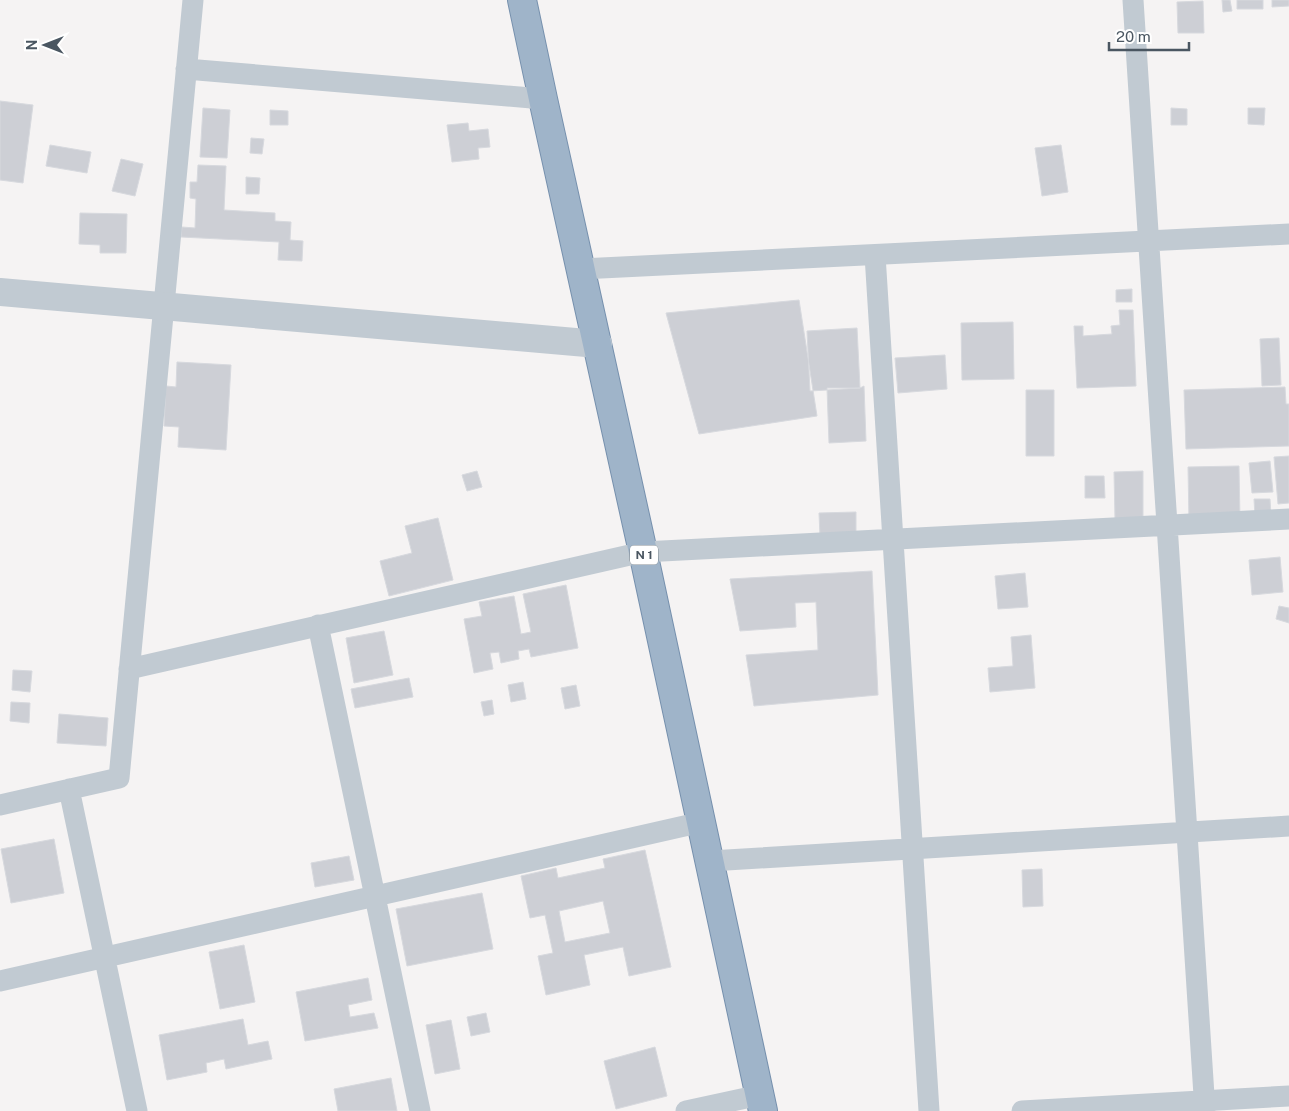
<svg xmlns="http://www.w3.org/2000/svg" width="1289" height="1111" font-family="'Public Sans',sans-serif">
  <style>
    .building { fill: #cdcfd5; stroke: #d7d9de; fill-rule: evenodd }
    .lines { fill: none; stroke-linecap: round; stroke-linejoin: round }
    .trunk-casing { stroke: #7690ad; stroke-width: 30 }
    .minor { stroke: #c1cad2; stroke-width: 21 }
    .tertiary { stroke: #c1cad2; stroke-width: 28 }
    .trunk { stroke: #9fb4c9; stroke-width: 28 }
    .labels { text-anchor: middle; stroke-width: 4; stroke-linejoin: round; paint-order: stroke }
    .shield { fill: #fff; stroke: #808990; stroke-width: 1 }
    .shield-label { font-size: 12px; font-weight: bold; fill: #4a5661 }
  </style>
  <rect width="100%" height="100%" fill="#f5f3f3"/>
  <path class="building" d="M1222,0H1230L1232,11L1223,12Z
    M1237,0H1263V9H1237Z
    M1272,0H1289V6L1272,7Z
    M1203,1L1204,33H1178L1177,2Z
    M0,101L33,105L23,183L0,180Z
    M203,108L230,110L227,158L200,157Z
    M1171,108L1187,109V125H1171Z
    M1248,108H1265L1264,125L1248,124Z
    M270,110L288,111V125H270Z
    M468,123L469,131L488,129L490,147L478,148L479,159L452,162L447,125Z
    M251,138L264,139L262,154L250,153Z
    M50,145L91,152L87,173L46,166Z
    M1061,145L1068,192L1042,196L1035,148Z
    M121,159L143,164L135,196L112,191Z
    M198,165L226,166L224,210L275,213V221L291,222L290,240L303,241L302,261L278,260L279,242L181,237L182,227L195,228L196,199L190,198V182H197Z
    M246,177L260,178L259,194H246Z
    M80,213L127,214L126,253H100V245L79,244Z
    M1132,289V302H1116V290Z
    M799,300L817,416L699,434L666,313Z
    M1119,310H1133L1136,386L1077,388L1074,326H1083V336L1112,334L1111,326L1120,325Z
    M1013,322L1014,379L962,380L961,323Z
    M857,328L860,388L810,391L807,331Z
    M1279,338L1281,385L1262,386L1260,339Z
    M945,355L947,389L898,393L895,358Z
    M177,362L231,365L226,450L178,447L179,427L164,426L166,386L176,387Z
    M864,386L866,441L829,443L827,388H860Z
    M1285,387L1286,404H1289V446L1186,449L1184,390Z
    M1026,390H1054V456H1026Z
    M1289,456V503L1278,504L1274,457Z
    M1270,461L1273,492L1252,493L1249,463Z
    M1239,466L1240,520L1189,522L1188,467Z
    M477,471L482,487L467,491L462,475Z
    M1143,471V519L1115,520L1114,472Z
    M1085,476H1104L1105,498H1085Z
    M1254,499H1270L1271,516L1255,517Z
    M856,512V536H820L819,513Z
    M438,518L453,580L389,596L380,561L412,553L405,526Z
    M1280,557L1283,592L1252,595L1249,560Z
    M872,571L878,695L754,706L746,655L818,650L816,602L795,603L796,627L740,631L730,579Z
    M1025,573L1028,607L998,609L995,576Z
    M566,585L578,648L531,657L529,649L518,651L519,659L501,663L499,652L490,653L493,669L474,673L464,619L482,616L479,602L514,596L521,634L531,632L523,594Z
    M1279,606L1289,608V623L1276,619Z
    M384,631L393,675L354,683L346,638Z
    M1031,635L1035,688L990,692L988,668L1013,666L1011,637Z
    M13,670L32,671L30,692L12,690Z
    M409,678L413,697L355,708L351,689Z
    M523,682L526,699L511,702L508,685Z
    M576,685L580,706L565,709L561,688Z
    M492,700L494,714L484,716L481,702Z
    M11,702L30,703L29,723L10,721Z
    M59,714L108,718L106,746L57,743Z
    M54,839L64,893L11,903L1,849Z
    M645,850L671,967L629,976L623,947L584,955L590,985L546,995L538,956L553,953L545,915L530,918L521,876L556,868L558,878L605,868L603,859ZM603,901L610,933L565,942L559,911Z
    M349,856L354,880L315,887L311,863Z
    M1042,869L1043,906L1023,907L1022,870Z
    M482,893L493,949L407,966L396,909Z
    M244,945L255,1002L220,1009L209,952Z
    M368,978L372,1000L348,1005L350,1017L374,1013L378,1028L305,1041L296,992Z
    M486,1013L490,1032L471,1036L467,1017Z
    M243,1019L248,1045L268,1041L272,1059L226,1069L224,1059L206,1063L207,1072L167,1080L159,1035Z
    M451,1020L460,1069L435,1074L426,1025Z
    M655,1047L667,1096L616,1109L604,1061Z
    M391,1078L397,1111H338L334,1089Z"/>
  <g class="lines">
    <defs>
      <path id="trunk" d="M522,0L543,99L643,552L763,1111"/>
    </defs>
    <use href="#trunk" class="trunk-casing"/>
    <path class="minor" d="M1133,0L1205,1111
      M186,69L543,99
      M875,255L929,1111
      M581,269L1289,234
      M318,625L420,1111
      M129,669L643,552L1289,519
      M69,789L137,1111
      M0,805L119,778L193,0
      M710,861L1289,826
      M0,981L702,822
      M686,1111L760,1095
      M1022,1111L1289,1096"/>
    <path class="tertiary" d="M0,292L598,344"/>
    <use href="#trunk" class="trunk"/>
  </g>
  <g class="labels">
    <rect class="shield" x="630" y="545.5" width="28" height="19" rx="4"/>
    <g class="shield-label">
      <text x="644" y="559">N 1</text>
    </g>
  </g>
  <g transform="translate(45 45) rotate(270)" stroke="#ffffff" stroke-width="4" paint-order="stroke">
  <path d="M0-4L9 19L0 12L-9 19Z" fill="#4a5661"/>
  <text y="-8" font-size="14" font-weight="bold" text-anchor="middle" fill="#4a5661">N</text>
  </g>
  <path d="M1109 42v8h80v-8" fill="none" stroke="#4a5661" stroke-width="2.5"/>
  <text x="1116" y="42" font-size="15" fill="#4a5661" stroke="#ffffff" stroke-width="4" paint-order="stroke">20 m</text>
</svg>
